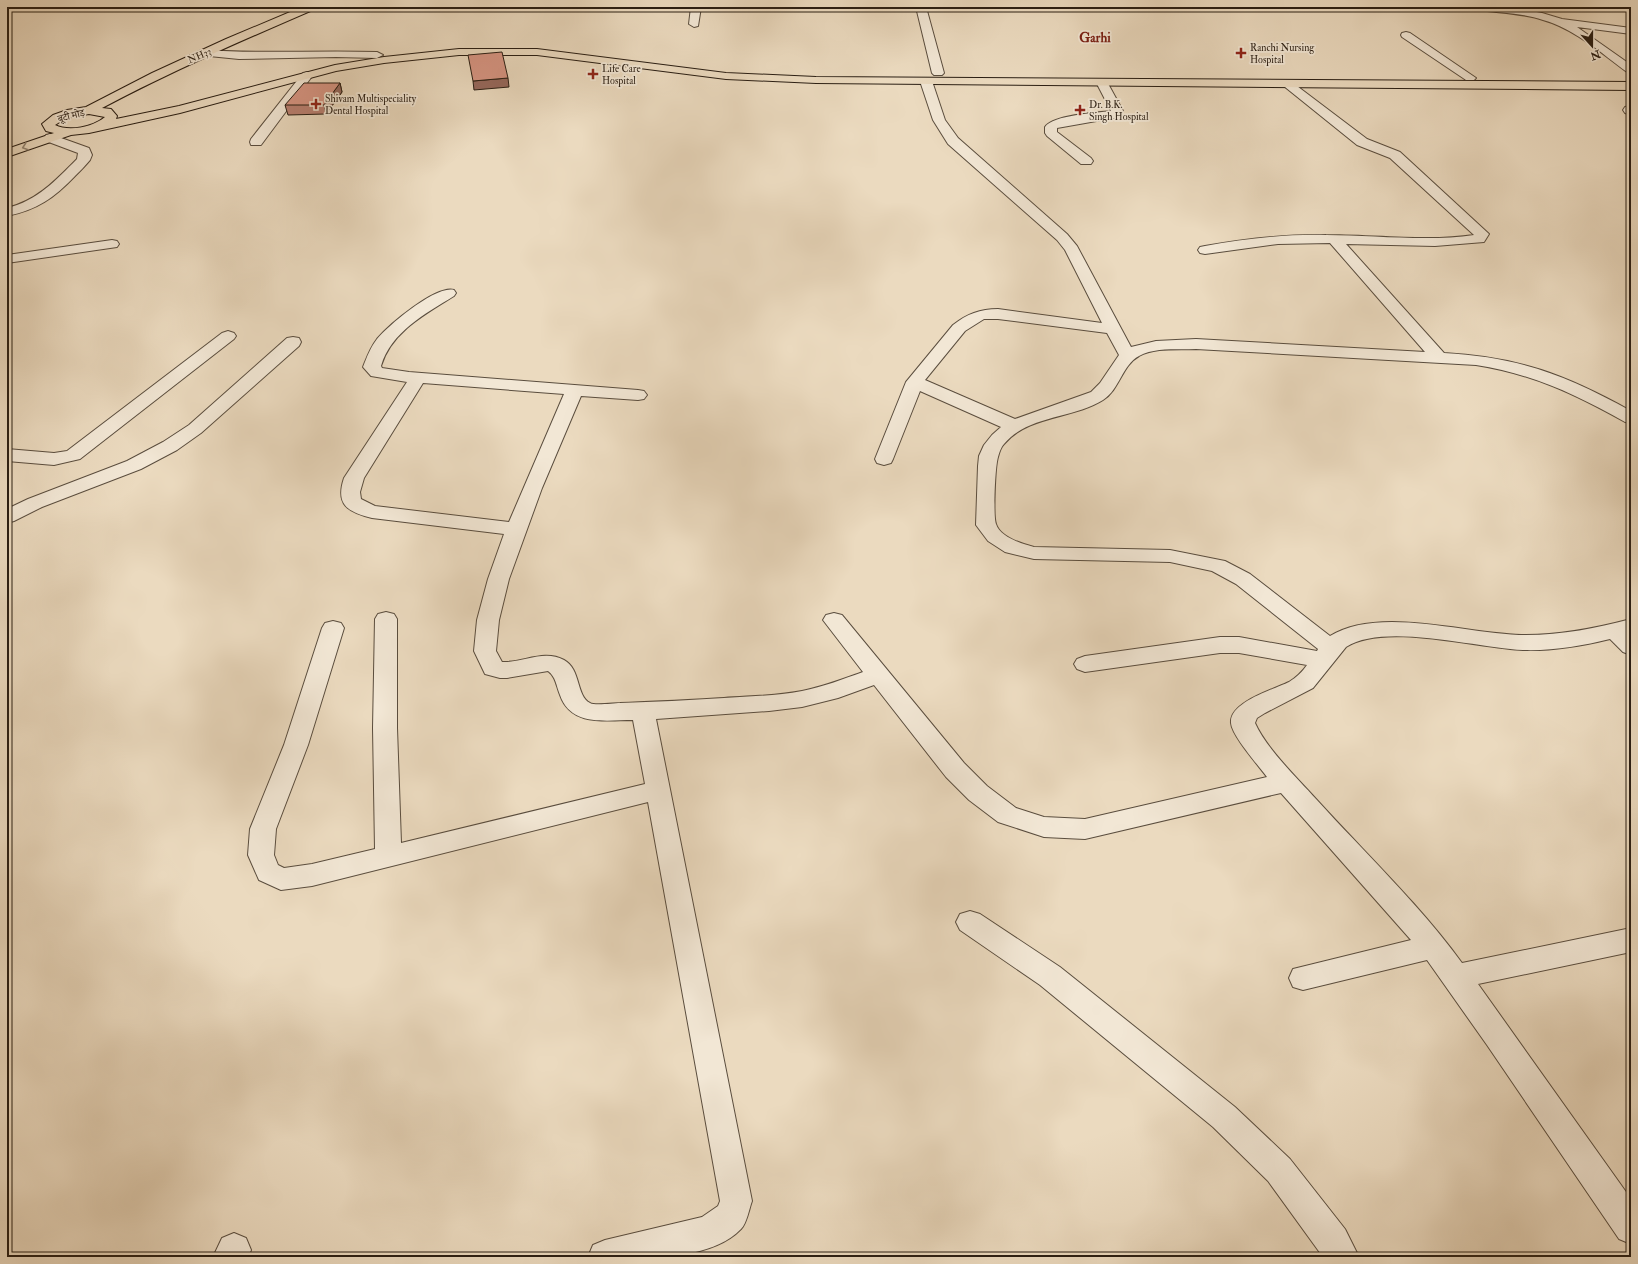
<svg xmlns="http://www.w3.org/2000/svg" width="1638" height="1264" font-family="'IM FELL Double Pica','Noto Serif Devanagari',serif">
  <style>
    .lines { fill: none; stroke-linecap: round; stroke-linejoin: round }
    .minor-casing { stroke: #5a4d3e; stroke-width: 2 }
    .major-casing { stroke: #2a1e13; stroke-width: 2 }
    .minor { fill: #f2e7d5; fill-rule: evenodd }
    .major { fill: #ebdabf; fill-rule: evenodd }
    .wall { fill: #b98071; stroke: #2a1e13 }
    .shaded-wall { fill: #96685c; stroke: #2a1e13 }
    .building { fill: #d79583; stroke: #2a1e13 }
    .oneway { stroke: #948572 }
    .poi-dot { fill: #8f2418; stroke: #f2e7d5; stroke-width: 1.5 }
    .labels { text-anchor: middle; stroke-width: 3.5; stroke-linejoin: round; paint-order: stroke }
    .far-poi-label { font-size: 10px; fill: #2a1e13; stroke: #f2e7d5; text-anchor: start }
    .far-street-label { font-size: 10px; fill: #2a1e13; stroke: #f2e7d5 }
    .far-district-label { font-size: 13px; font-weight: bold; fill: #7a1f14; stroke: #f2e7d5 }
  </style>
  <rect width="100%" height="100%" fill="#ebdabf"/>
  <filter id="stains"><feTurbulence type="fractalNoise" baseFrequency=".005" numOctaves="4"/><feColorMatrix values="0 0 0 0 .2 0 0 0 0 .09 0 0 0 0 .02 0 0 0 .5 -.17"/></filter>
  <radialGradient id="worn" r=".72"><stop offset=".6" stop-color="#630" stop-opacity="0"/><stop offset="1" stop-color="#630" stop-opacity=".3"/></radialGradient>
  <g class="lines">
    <defs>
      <path id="minor" d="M691,7H701L698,26L694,27L689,24Z
        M916,7H926L944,73L942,75H934L932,73Z
        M1474,7L1519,9L1542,13L1562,19L1631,28V34L1577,27L1631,65V73L1627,72C1601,53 1575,29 1543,20C1523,13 1500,13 1479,10Z
        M1406,32L1410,33L1476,78L1474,80H1466L1402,37L1401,35L1402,33Z
        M203,50C261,54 319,50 377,52L383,55L377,58L336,57L239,59L199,55L197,53L199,51Z
        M307,72L311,73L313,75L261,145H251L250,142L251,139L303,73Z
        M926,78L930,79L932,81L945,120L958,138L1067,234L1077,246L1131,347L1156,341L1196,339L1425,352L1330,243L1278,244L1205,254L1200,253L1198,250L1200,247L1205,246C1245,239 1285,234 1326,235C1372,235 1429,242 1474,235L1390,158L1357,145L1285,87L1283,85L1285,83H1293L1367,139L1400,152L1489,234L1484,242L1435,246L1346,244L1444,353C1519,357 1566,375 1631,411V423L1625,422C1575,394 1533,374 1476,365L1196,349C1178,350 1155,347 1139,356C1122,365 1120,389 1103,400C1073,419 1028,415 1004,444C1001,447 999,453 998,457C995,467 993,516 996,524C1000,537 1022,544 1034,547L1170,550L1225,561L1250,574L1330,636C1380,605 1469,635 1526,635C1562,635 1597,628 1631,619V655L1623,652L1610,639C1582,646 1552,651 1523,650C1477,648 1384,622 1346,647L1313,688L1265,713L1257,718L1255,723C1266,748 1297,778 1316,799C1365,853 1419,904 1462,963L1631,928V952L1478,984L1631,1199V1244L1619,1239L1487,1045L1427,960L1303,990L1293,987L1289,978L1293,969L1411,940L1281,793L1085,839L1044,837L998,822L969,800L946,777L874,685L838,698L802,707L769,711L656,719L752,1201C749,1209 747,1223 741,1229C707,1264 634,1257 588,1257L593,1245L605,1240L702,1217L718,1206L720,1201L648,802L312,886L281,890L259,880L248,855L250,829L284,745L322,628L325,623L333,621L341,623L344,628L308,745L276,829L274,855L278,865L284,868L312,864L375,849L373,728L375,619L378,614L386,612L394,614L397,619V728L401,843L645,784L633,720C606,720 571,727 560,695C556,685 556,677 548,671L507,678H500L485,674L474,651L477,620L488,579L504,534L372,518C348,512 335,505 344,478L407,382L371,376L363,367C367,357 370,348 377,339C389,325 436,285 454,290L456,293L454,296C425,314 391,332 381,366L382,368L409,372L638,390L644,391L647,395L644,399L638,400L581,396L542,488L509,579L499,620L496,651L502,662C523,663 544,649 564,660C581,669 576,696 590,703C595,706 614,703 620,703C655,702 689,700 724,698C750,696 777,696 802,691C823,687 843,679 863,672L823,620L826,615L834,613L842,615L964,763L987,786L1016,808L1044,817L1085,819L1267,777C1259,766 1232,736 1231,723C1229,702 1275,689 1289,682C1297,677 1302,672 1307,665L1239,653H1220L1085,672L1077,669L1074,664L1077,659L1085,656L1220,637H1239L1317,651L1318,649L1236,584L1212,571L1170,562L1034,559L1005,552L988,541L976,525L978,466L979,456L984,445L992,435L1001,427L920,391L893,459L891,463L884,465L877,463L875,459L906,382L953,325C967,314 980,309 998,309L1102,323L1065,250L1057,240L948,144L933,120L920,81L922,79ZM984,319H998L1107,333L1119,355L1100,383L1091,392L1015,419L925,380L965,331ZM423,383L564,394L509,522L375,506L361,499L360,492L364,478Z
        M1102,79L1106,80L1123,111L1119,117L1057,128V132L1091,158L1093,161L1091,164H1081L1047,136L1045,133V127C1053,115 1096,113 1111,111L1096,82L1098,80Z
        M1629,106L1631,107V115L1625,113L1623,110L1625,107Z
        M50,134L89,148L92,155L90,160C85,166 80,171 75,176C54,198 37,210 7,216V208C37,201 56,180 77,159L78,153L46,141L44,138L46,135Z
        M112,240L117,241L119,244L117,247L7,263V255Z
        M228,331L234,333L236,336L234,339L80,459L54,465L7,461V449L54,453L67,451L222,333Z
        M293,337L299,338L301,342L299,346L201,433L177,450L141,469L42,507L14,521L7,523V509L28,499L127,461L163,442L189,425L287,338Z
        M970,911L980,914L1060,967L1235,1107L1290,1159L1345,1229L1359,1257H1323L1268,1181L1213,1127L1040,985L960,930L956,922L960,914Z
        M234,1233L246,1238L251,1250L248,1257H213L222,1238Z"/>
      <path id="major" d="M302,7H316L315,9C243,40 172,71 102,108L111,109L117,116L116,119L179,106L335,65L384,57L459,49H537L726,73L816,77L1631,82V90L816,83L726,79L537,55H459L384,63L336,71L180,113L89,133L71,135L7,157V149L54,133L46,131L42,124L53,115L67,110L86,107L152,73L226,39ZM89,114L105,117C93,127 69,132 55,125L66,118Z"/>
    </defs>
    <use href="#minor" class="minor-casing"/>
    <use href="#major" class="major-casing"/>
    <use href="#minor" class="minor"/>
    <use href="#major" class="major"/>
  </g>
  <path class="wall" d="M340,83L342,92L326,114L288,115L285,105Z"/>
  <path class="shaded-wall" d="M508,78L509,87L474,90L473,81Z
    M340,83L342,92L326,114L324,105Z"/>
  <path class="building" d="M502,52L508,78L473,81L468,55Z
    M304,83H340L324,105H285Z"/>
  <defs><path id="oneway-chevron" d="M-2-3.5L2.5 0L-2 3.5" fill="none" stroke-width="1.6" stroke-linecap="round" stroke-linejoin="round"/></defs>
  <use class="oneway" href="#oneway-chevron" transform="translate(25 147) rotate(161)"/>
  <g class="poi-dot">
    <path d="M1239 47h4v4h4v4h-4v4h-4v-4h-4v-4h4z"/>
    <path d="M591 68h4v4h4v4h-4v4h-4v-4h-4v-4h4z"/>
    <path d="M314 98h4v4h4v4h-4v4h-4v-4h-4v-4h4z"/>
    <path d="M1078 104h4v4h4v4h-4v4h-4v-4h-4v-4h4z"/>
  </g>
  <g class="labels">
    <g class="far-poi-label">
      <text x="1250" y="51">Ranchi Nursing<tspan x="1250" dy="12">Hospital</tspan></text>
      <text x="602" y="72">Life Care<tspan x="602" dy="12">Hospital</tspan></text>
      <text x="325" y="102">Shivam Multispeciality<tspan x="325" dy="12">Dental Hospital</tspan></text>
      <text x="1089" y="108">Dr. B.K.<tspan x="1089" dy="12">Singh Hospital</tspan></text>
    </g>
    <g class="far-street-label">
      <text transform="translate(199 55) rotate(-23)" y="4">NH33</text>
      <text transform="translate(71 115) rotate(-14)" y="4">बूटी मोड़</text>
    </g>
    <g class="far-district-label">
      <text x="1095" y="42">Garhi</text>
    </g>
  </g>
  <rect width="1638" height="1264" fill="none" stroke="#ebdabf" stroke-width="24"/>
  <rect x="8" y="8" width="1622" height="1248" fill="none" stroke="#2a1e13" stroke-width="2"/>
  <rect x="12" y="12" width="1614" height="1240" fill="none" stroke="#2a1e13"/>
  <g transform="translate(1592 46) rotate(159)" stroke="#f2e7d5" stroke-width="3" paint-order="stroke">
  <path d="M0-3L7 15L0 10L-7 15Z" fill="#2a1e13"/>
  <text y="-6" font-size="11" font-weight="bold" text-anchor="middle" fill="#2a1e13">N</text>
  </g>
  <rect width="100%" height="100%" filter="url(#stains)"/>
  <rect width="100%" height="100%" fill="url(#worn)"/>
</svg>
